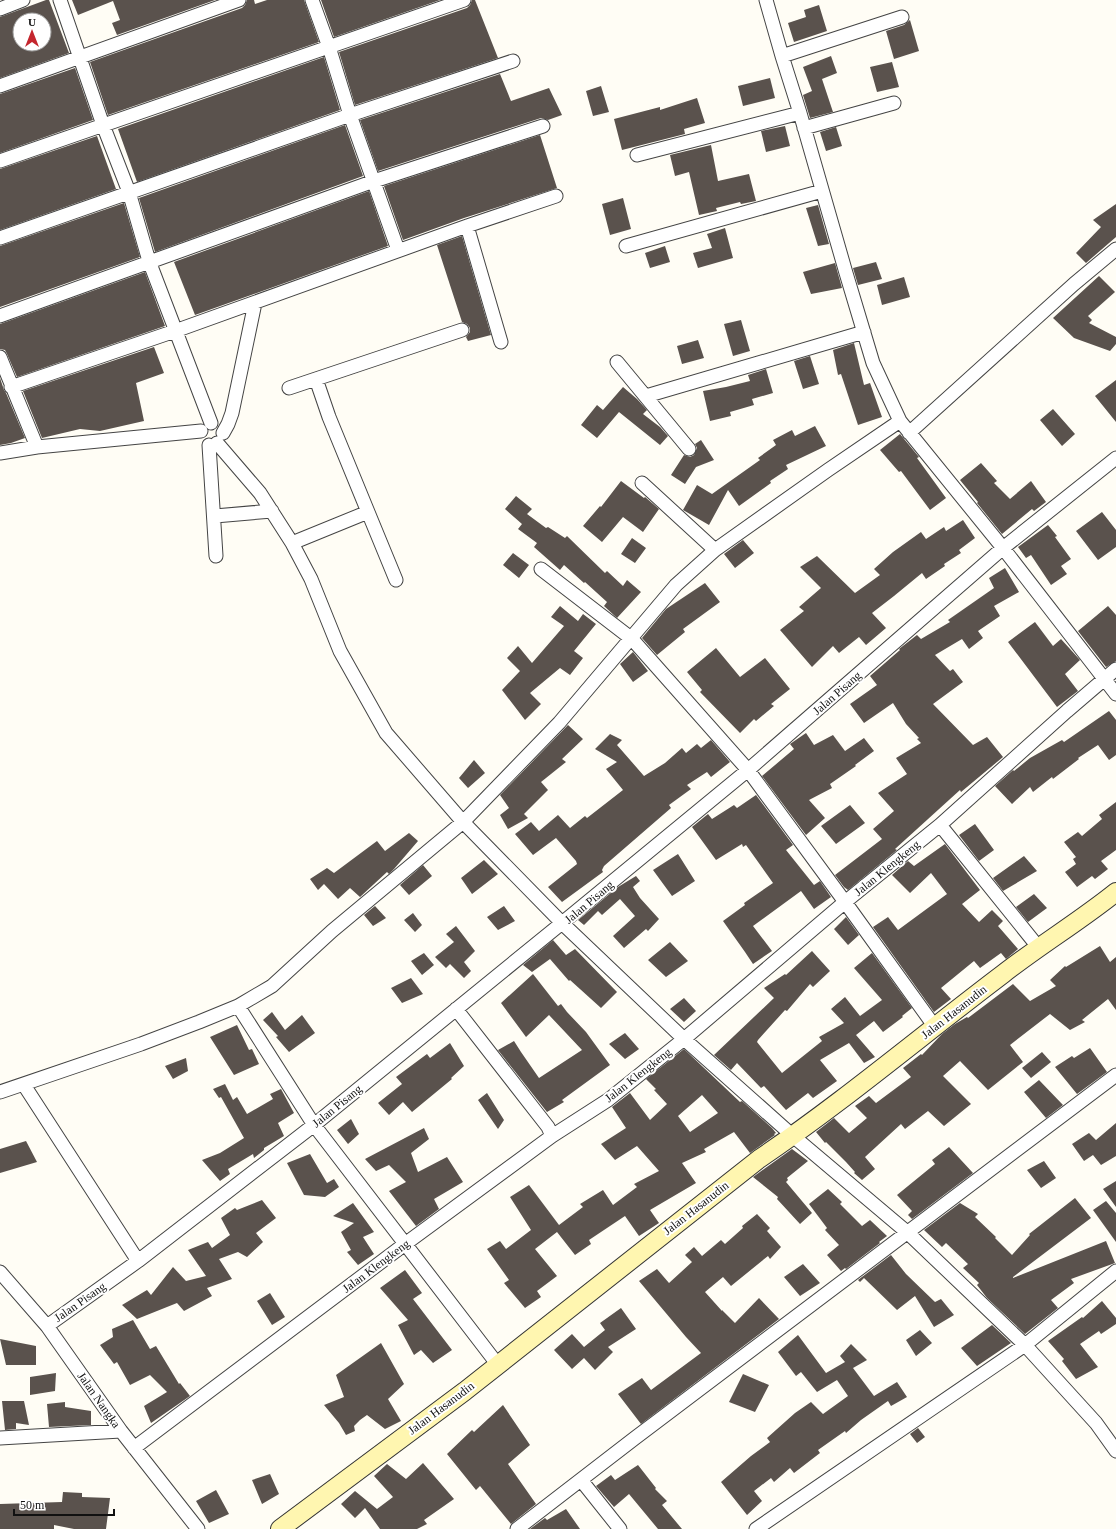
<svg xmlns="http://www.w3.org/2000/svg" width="1116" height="1529" font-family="Georgia,serif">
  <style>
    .building { fill: #5a524d; fill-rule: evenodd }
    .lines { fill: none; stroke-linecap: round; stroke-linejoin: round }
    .minor-casing { stroke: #444; stroke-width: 15 }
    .secondary-casing { stroke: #333; stroke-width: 20 }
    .minor { stroke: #fff; stroke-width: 13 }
    .secondary { stroke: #fff6b0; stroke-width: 18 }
    .labels { text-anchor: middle; stroke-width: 4; stroke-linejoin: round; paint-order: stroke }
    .street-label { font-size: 12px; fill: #111; stroke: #fff }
  </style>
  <rect width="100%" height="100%" fill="#fffdf5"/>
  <path class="building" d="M46,0H49L69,53L0,78V17ZM20,20H44V44H20Z
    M72,0H215L117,35L112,23L120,20L113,1L78,15Z
    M247,0H254L255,4L267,0H304L319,42L108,115L90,62L242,8L245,5Z
    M321,0H440L334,37Z
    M472,0H475L498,58L355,105L339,52L467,8L470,5Z
    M819,5L827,31L794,42L788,23L806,17L804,10Z
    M910,20L919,51L894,59L886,31L904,25Z
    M831,56L837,73L822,79L833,112L810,118L803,95L812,91L803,67Z
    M324,57L340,110L137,182L118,129Z
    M892,62L899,87L877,92L870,67Z
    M75,68L93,120L0,153V94Z
    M500,74L511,101L549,88L562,115L548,120L541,118L378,171L360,120Z
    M770,78L775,98L743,106L738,86Z
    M601,86L609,112L593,116L586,91Z
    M697,98L705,123L684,129L685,134L622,150L614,119L660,107V110Z
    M345,125L363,176L155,252L139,198Z
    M785,126L790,146L766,152L761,131Z
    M836,127L842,146L826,151L820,132Z
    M540,135L557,188L464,218L403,240L384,186Z
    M97,136L116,189L0,230V169Z
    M711,145L718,181L749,174L756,201L741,204L740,202L716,208L717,211L699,215L689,172L675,176L670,155Z
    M369,191L388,246L195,315L174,262Z
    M623,198L631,229L610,235L602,204Z
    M124,203L140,257L0,307V246Z
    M1116,204V237L1086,263L1076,253L1101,227L1093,220Z
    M818,205L829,244L818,246L806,208Z
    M725,228L733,258L698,268L693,253L712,248L707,234Z
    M462,236L491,335L468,341L466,337L470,332V328L467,324L462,322L437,245Z
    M665,246L670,262L650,268L645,253Z
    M876,262L882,279L858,285L853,268Z
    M835,263L842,288L811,294L803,272Z
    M145,272L165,326L17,377L7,354L5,350L0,349V324Z
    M1099,276L1115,292L1088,316L1092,320L1089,323L1116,337V344L1110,351L1074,338L1053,318Z
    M904,277L910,297L882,305L877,285Z
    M741,320L750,351L733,356L724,324Z
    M698,340L704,358L682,364L677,346Z
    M854,343L864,385L870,383L882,417L858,425L841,374L838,375L833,350Z
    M154,347L164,373L136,383L144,421L100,431L80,429L42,438L23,391Z
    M810,356L819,384L803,389L794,361Z
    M766,369L773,393L752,399L754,405L730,412L731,416L710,421L703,391L726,387L750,381L748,375Z
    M0,378L4,390L6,393L25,438L11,443L0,445Z
    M1116,380V422L1095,396Z
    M623,387L637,399L647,410L643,414L660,427L668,436L660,445L619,412L597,438L581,425L597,405L603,410Z
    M1053,409L1075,434L1062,446L1040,420Z
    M815,426L826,446L786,465L788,469L770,481L771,483L739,506L728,490L709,525L683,510L697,485L712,494L760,460L758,458L776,445L773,440L792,430L795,436Z
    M900,434L919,457L917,458L946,498L930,510L901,471L899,472L880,450Z
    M701,440L714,460L696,467L685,484L671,475L684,455L690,457L694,455L697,448L695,444Z
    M981,463L997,481L994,483L1010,499L1031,481L1046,502L1034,511L1032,509L1002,534L977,503L978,502L960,480Z
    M621,481L644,498L645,497L659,509L643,532L623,517L602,542L583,526L600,506L601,507Z
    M516,496L532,509L527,514L546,528L548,527L565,538L567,536L605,573L607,571L623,586L627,580L641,592L617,618L604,606L607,602L585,582L584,583L564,565L560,570L534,547L537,543L518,529L522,524L505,509Z
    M1102,512L1116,530V547L1098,560L1076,531Z
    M963,520L975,538L959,550L961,553L944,564L945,566L926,579L922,573L894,596L872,613L886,628L866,645L859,637L839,653L833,646L812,667L780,630L804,611L799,607L821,588L800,567L817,556L855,593L880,575L874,569L893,552L921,532L926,539L944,527L946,531Z
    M1048,525L1057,536L1055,537L1071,559L1061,566L1067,574L1051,585L1031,555L1026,558L1018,547Z
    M632,538L646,548L635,563L621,554Z
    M743,540L754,553L735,568L724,554Z
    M513,553L529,565L519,578L503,565Z
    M1005,568L1019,592L994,606L1000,616L978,631L983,638L969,649L962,639L935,655L950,671L953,669L963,682L933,704L973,745L987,737L1003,757L961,792L960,790L895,849L897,850L848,890L844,887L835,875L882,839L873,829L894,811L878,793L907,774L896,758L921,743L917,739L919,738L906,724L893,703L864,723L850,704L877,685L870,676L900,650L899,649L917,635L921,639L950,622L948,620L994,588L989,578Z
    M705,583L720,602L683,629L685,632L657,655L642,638L666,609Z
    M560,606L578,621L583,614L596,624L574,651L583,658L570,675L560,668L530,693L541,704L525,720L502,690L520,671L507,658L518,646L532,663L564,626L551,617Z
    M1108,606L1116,615V661L1106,667L1078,631Z
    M1035,622L1053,646L1061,639L1080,660L1065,674L1078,691L1057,707L1008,642Z
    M716,648L740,677L765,658L790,689L771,704L774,706L756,721L754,719L740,733L700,692L702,690L687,672Z
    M633,652L648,671L633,682L620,664Z
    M1109,711L1116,720V755L1109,760L1098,745L1078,758L1079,759L1053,779L1052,777L1033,792L1030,787L1012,804L995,786L1013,770L1014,771L1030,758L1062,740L1064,742Z
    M568,725L583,739L562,759L566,762L541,782L548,790L524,814L528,818L508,829L500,815L509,808L500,795Z
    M806,733L814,745L833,735L845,751L864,738L874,751L855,765L856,766L830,784L832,788L809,800L825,818L806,835L762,776L794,749L790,744Z
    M610,734L622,740L617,745L644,776L665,763L682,748L686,753L697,744L701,748L711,740L730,762L711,777L707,772L687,785L691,789L669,805L671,808L604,866L602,870L603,872L562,902L548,887L577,864L576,861L556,838L533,855L515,834L531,822L539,831L558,815L570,828L585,816L587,818L623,790L606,769L617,762L595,749Z
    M474,760L485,773L468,788L459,778Z
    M756,795L793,845L786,850L814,885L820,881L831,897L814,909L801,891L753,926L772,951L753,964L745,952L723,921L745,905L744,903L773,883L746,845L743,847L742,844L716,860L692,827L708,814L712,819L734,805L737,808Z
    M1116,802V850L1101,861L1108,869L1095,879L1092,876L1077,887L1065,872L1076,864L1073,859L1076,857L1064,842L1078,832L1082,836L1102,819L1099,815Z
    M850,805L865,823L836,844L821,826Z
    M975,824L994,850L979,861L959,835Z
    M409,833L418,841L394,869L389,874L387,872L360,897L350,888L338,899L324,884L318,890L310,879L327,868L334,873L377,841L385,851Z
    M945,844L980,890L962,904L979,922L992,910L1003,921L998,926L1018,949L1006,959L1001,953L980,968L974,961L941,988L951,999L934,1012L873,927L888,917L898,930L947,894L931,873L910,893L892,875L908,861L914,866Z
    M678,854L695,881L672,896L653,870Z
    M1024,856L1037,871L1003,891L993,878Z
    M484,860L498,874L472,894L461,878Z
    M423,865L432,876L409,895L400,885Z
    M636,876L640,881L633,887L640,898L659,919L648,931L646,929L624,948L613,936L635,916L620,899L602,915L598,911L584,925L578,920L618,887Z
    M1034,894L1047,908L1028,922L1016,907Z
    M375,906L386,918L373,926L364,915Z
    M504,906L515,921L498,930L487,917Z
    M413,913L422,925L415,932L404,920Z
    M846,917L859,935L848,945L834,929Z
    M456,926L475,951L464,962L471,971L464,978L450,964L446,968L435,957L454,942L446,934Z
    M553,940L566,955L575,949L617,992L601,1008L570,980L569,981L550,959L532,972L523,965Z
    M670,942L688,961L666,977L648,960Z
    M1100,946L1110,962L1116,957V1010L1108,999L1082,1020L1085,1022L1070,1030L1050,1014L1010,1045L1023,1062L988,1090L960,1061L943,1076L971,1104L944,1126L928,1111L905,1129L901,1124L865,1157L875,1169L862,1180L854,1173L855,1172L846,1162L826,1142L825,1143L816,1132L834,1118L849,1133L867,1118L855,1106L869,1096L876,1103L911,1077L903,1068L921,1054L922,1055L942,1034L955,1024L967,1017L968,1018L1013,984L1030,1001L1056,986L1050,980L1065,966L1066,967Z
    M812,951L830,971L813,987L810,984L787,1011L785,1010L758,1040L757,1042L782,1073L822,1041L819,1037L844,1023L831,1009L845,997L860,1016L882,1000L854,968L872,953L912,1008L902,1016L903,1017L883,1032L874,1021L856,1035L875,1057L864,1063L849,1043L820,1060L837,1081L813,1098L808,1093L786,1110L764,1086L761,1088L737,1063L731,1070L714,1055L774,998L764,988L785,974L786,975Z
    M424,953L434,965L422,975L411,961Z
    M533,974L558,1006L561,1004L567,1012L586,1032L610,1065L562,1100L564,1102L547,1112L498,1050L514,1041L521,1052L539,1078L582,1050L549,1015L526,1037L501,1003Z
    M411,978L423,994L402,1003L391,988Z
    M684,998L696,1011L684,1022L670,1009Z
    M272,1012L285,1030L302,1015L315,1033L289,1052L276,1037L278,1036L263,1020Z
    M237,1025L249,1050L252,1049L259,1064L234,1075L210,1037Z
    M625,1033L639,1049L625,1059L609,1044Z
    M450,1043L464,1066L451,1078L452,1079L412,1112L403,1102L389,1115L378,1103L402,1084L396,1077L427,1054L430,1058Z
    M1090,1048L1107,1072L1077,1094L1055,1067L1072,1056L1074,1058Z
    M684,1049L740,1102L742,1101L772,1128L776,1133L774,1134L775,1135L750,1153L734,1132L704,1149L706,1152L682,1163L696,1183L650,1210L659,1223L639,1236L625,1216L589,1240L591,1244L575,1255L557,1232L535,1249L557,1276L537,1291L541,1297L525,1308L504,1283L509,1280L487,1249L500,1241L506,1249L531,1230L510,1197L529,1185L559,1225L583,1207L580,1204L603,1190L613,1205L637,1187L634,1184L659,1171L637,1146L615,1160L601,1144L626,1128L612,1107L630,1093L650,1120L667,1104L654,1090L656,1089L646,1079ZM702,1095L718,1113L690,1132L678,1116Z
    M1042,1052L1051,1062L1031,1078L1022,1068Z
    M186,1058L188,1071L173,1079L165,1066Z
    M1039,1080L1063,1105L1046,1118L1024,1092Z
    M225,1084L233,1100L237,1097L247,1114L273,1099L270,1094L281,1089L294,1113L278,1123L284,1136L264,1148V1150L254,1158L253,1154L228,1169L230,1174L220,1181L202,1160L220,1153L244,1138L221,1097L219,1098L213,1089Z
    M487,1093L504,1120L498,1129L478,1100Z
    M351,1119L359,1134L348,1144L337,1130Z
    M1116,1123V1156L1101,1165L1093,1155L1084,1161L1072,1144L1089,1133L1096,1140Z
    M424,1128L429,1139L411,1153L418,1172L447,1157L463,1182L434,1199L439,1209L416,1226L389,1191L406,1182L389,1165L376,1171L365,1159Z
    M26,1141L37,1162L0,1173V1149Z
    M949,1147L973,1173L912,1219L908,1215L912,1211L897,1195L935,1164L932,1160Z
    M792,1149L808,1161L787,1178L788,1180L786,1182L812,1213L800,1224L777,1199L778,1197L753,1177Z
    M310,1154L327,1183L334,1179L339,1187L325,1197L304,1195L287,1163Z
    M1044,1161L1056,1178L1041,1188L1027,1170Z
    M1116,1181V1207L1103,1189Z
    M828,1189L842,1202L840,1204L862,1226L870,1220L887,1236L879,1242L880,1243L846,1269L845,1268L841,1271L827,1255L839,1245L825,1230L827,1228L809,1204Z
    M1075,1198L1091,1218L1013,1277V1278L1106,1241L1115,1263L1071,1279L1074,1283L1051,1300L1058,1308L1025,1334L987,1298L977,1285L979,1283L963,1268L968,1264L946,1243L942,1247L924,1230L960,1203L978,1214L975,1217L996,1237L995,1238L1012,1255L1030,1235L1029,1234Z
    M262,1200L276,1218L256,1233L263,1242L247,1257L238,1252L219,1259L232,1279L207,1288L212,1296L184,1311L177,1303L137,1319L122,1305L147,1290L151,1295L173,1267L186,1281L206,1276L188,1250L208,1242L212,1248L230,1235L221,1218L235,1208L237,1210Z
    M1106,1201L1116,1213V1242L1093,1210Z
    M353,1203L374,1232L363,1237L374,1254L358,1265L347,1252L351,1250L341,1232L354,1223L333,1216Z
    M757,1214L770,1228L767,1231L781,1247L770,1259L768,1256L731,1286L723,1277L705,1292L722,1311V1310L735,1323L759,1298L779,1319L641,1424L618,1394L642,1378L651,1390L701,1353L686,1337L639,1281L657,1269L669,1283L692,1262L685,1255L694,1247L702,1256L721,1240L725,1244L743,1228L742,1226Z
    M891,1255L906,1274L935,1302L941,1299L954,1315L934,1327L915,1296L897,1310L864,1278L860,1282L858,1280Z
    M803,1264L820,1283L800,1296L784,1277Z
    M405,1270L422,1293L413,1299L452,1350L433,1363L421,1350L414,1355L398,1325L408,1320L380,1288Z
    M270,1293L285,1317L272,1325L257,1301Z
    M1102,1301L1116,1318V1324L1101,1334L1099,1331L1080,1344L1098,1367L1076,1379L1062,1361L1064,1359L1048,1341L1082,1317L1083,1318Z
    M621,1308L636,1329L608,1347L613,1352L595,1370L584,1358L572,1369L554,1350L572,1334L584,1347L605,1330L600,1323Z
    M133,1320L150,1349L156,1346L179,1384L180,1383L190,1396L151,1423L144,1406L167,1392L150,1375L130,1385L117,1362L114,1364L100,1345L113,1337L112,1329Z
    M992,1325L1011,1343L977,1366L961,1348Z
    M920,1330L932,1343L916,1356L906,1340Z
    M798,1335L826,1373L845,1362L840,1356L851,1344L867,1360L853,1368L874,1396L897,1382L907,1397L891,1406L888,1401L861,1420L846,1433L845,1431L818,1450L820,1453L794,1473L790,1468L774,1482L771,1478L754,1491L762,1501L747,1515L721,1482L751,1456L770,1442L767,1438L795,1413L811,1402L823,1414L848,1396L837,1380L817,1392L801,1372L796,1376L778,1352Z
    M0,1339L36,1346V1365H6Z
    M381,1343L404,1384L388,1399L401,1421L385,1429L367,1415L360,1420L354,1426L355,1431L346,1435L339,1423L324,1405L344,1397L336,1375Z
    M56,1373L55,1391L30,1395V1377Z
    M743,1374L769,1385L755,1412L729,1402Z
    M2,1401H24L29,1425L16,1423V1429L5,1430Z
    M65,1402V1407L91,1411V1425L49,1427L47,1404Z
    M503,1405L530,1445L508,1464L536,1504L511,1524L480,1486L476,1490L447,1454L472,1430L474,1432Z
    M918,1428L925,1437L917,1443L910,1434Z
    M423,1463L454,1499L424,1520L427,1524L417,1529H380L365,1508L355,1518L341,1504L355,1491L377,1509L393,1497L374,1476L387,1464L406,1479Z
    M638,1465L656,1488L655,1489L667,1501L662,1505L682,1529H658L629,1494L614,1507L596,1486L611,1475L615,1480Z
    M270,1474L279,1494L262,1504L252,1480Z
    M216,1490L229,1514L209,1523L196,1501Z
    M63,1492L82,1493V1497L110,1498L106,1529H74L54,1525V1529H0V1504L62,1502Z
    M566,1509L580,1529H530L545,1518L547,1520Z"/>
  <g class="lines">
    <defs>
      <path id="minor" d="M60,0L103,125L129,192L149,261L211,423
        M312,0L329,47L350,115L398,250
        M766,0L782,56L800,113
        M0,9L23,0
        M782,56L902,17
        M0,86L239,0
        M804,128L894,103
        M637,155L800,113L846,273L873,363L900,421L1003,548L1116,694
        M0,161L464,0
        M467,226L501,342
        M0,238L350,115L513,61
        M626,246L822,191
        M0,316L374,181L543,126
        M0,357L37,447
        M617,362L689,449
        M316,379L329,417L368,512
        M11,387L175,331L467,226L556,196
        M289,388L462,330
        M646,396L864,332
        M223,433L228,424L232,413L255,303
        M909,433L1074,284L1116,249
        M217,443L260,493L292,543L311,579L340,651L386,733L463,822L562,923L684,1039L793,1136L908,1233L1025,1345L1096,1423L1116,1451
        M209,445L216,556
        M0,453L37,447L201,431
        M642,483L715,550
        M215,516L272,511
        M292,543L368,512L396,580
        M541,569L632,639L748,770L845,902L935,1027
        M940,825L1039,948
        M238,1006L314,1125L498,1365
        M456,1009L548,1127L552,1136
        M24,1085L138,1261
        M0,1092L141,1044L199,1022L238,1006L272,986L332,931L463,822L559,723L676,585L715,550L828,470L900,421
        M0,1272L47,1326L121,1431L198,1529
        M47,1326L138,1261L314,1125L562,923L748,770L1003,548L1116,458
        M0,1438L121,1431
        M134,1448L405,1244L552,1136L608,1100L684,1039L845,902L940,825L1067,711L1116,669
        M581,1480L620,1529
        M517,1529L635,1438L1116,1075
        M756,1529L1025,1345L1116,1271"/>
      <path id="secondary" d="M280,1529L465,1391L759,1159C843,1102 921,1036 1003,974C1040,945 1080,921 1116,892"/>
    </defs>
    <use href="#minor" class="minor-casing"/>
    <use href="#secondary" class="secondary-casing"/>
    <use href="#minor" class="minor"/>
    <use href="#secondary" class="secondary"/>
  </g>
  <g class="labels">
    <g class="street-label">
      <text transform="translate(837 693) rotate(-41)" y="4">Jalan Pisang</text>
      <text transform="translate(887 868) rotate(-39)" y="4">Jalan Klengkeng</text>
      <text transform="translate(589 902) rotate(-40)" y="4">Jalan Pisang</text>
      <text transform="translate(954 1012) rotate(-38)" y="4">Jalan Hasanudin</text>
      <text transform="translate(638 1075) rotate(-38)" y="4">Jalan Klengkeng</text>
      <text transform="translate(337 1106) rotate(-39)" y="4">Jalan Pisang</text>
      <text transform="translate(696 1208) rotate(-38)" y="4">Jalan Hasanudin</text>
      <text transform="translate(376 1266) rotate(-37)" y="4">Jalan Klengkeng</text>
      <text transform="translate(80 1302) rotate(-35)" y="4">Jalan Pisang</text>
      <text transform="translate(99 1400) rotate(55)" y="4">Jalan Nangka</text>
      <text transform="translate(441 1408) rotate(-37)" y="4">Jalan Hasanudin</text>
    </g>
  </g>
  <g transform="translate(32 32)"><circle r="19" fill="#ffffff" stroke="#a0a0a0"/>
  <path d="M0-3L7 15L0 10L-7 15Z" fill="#c4262e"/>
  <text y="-6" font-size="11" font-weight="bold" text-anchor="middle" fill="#111111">U</text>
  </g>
  <path d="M14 1509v6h100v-6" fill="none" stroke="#111111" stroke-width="2"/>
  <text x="20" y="1509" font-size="12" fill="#111111" stroke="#ffffff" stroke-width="3" paint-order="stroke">50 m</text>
</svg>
